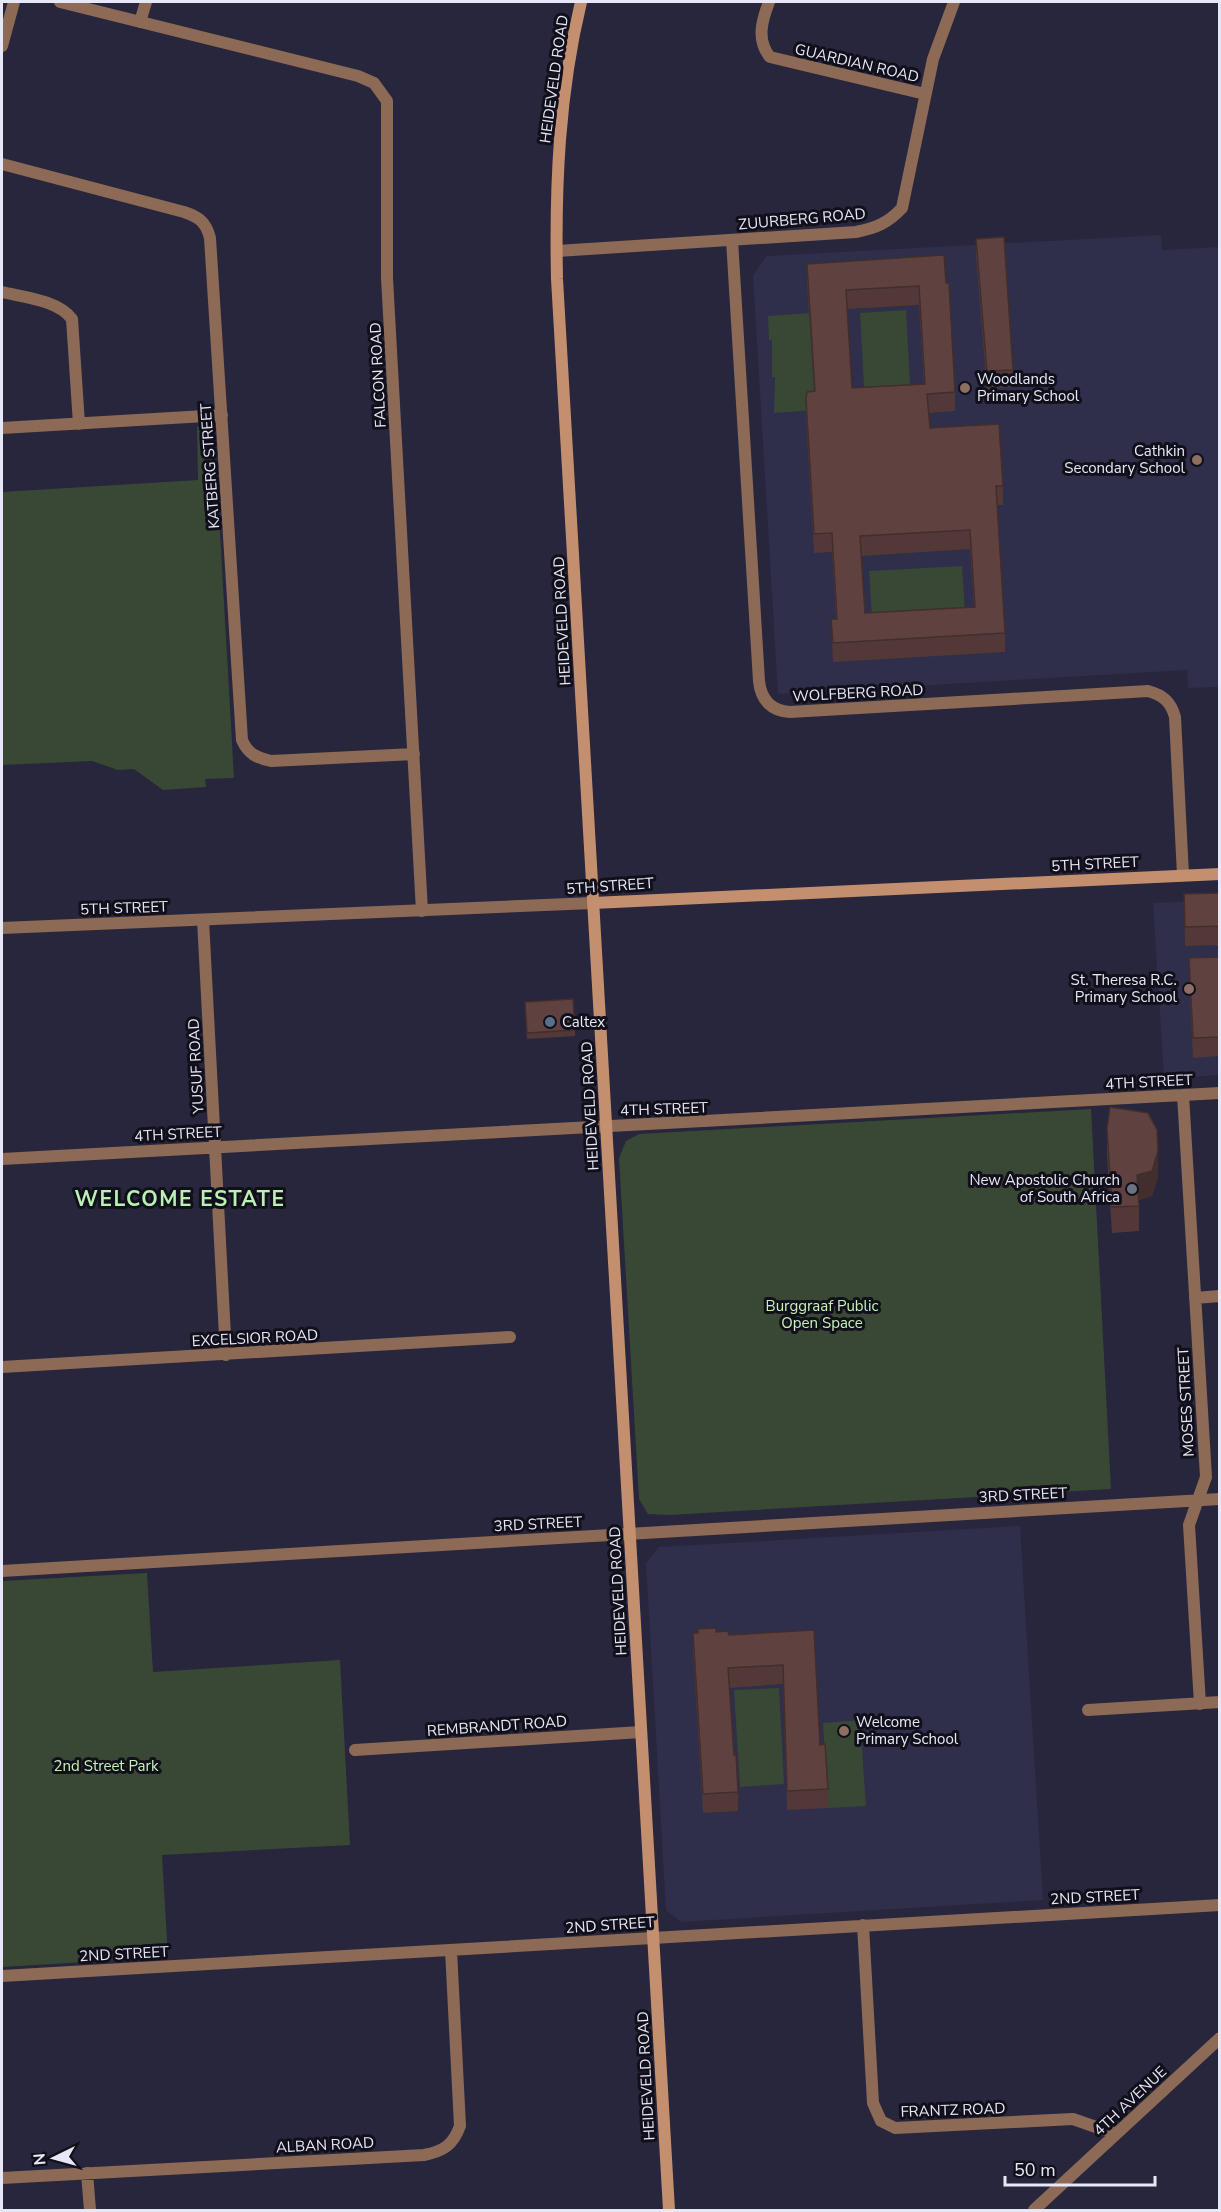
<svg xmlns="http://www.w3.org/2000/svg" width="1221" height="2212" font-family="'Nunito Sans',sans-serif">
  <style>
    .built { fill: #2f2e4b }
    .green { fill: #394834 }
    .lines { fill: none; stroke-linecap: round; stroke-linejoin: round }
    .street { stroke: #8c6a56; stroke-width: 12 }
    .secondary { stroke: #c48f6e; stroke-width: 12 }
    .wall { fill: #523937; fill-rule: evenodd }
    .shaded-wall { fill: #422e2d }
    .building { fill: #5f4240; stroke: #422e2d; stroke-width: 1.5; fill-rule: evenodd }
    .education-dot { fill: #8d6e63; stroke: #11101a; stroke-width: 2 }
    .service-dot { fill: #5c6f8a; stroke: #11101a; stroke-width: 2 }
    .worship-dot { fill: #6b7280; stroke: #11101a; stroke-width: 2 }
    .labels { text-anchor: middle; stroke-width: 6; stroke-linejoin: round; paint-order: stroke }
    .street-label { font-size: 15px; fill: #e7e8f7; stroke: #11101a }
    .poi-label { font-size: 15px; fill: #e7e8f7; stroke: #11101a; text-anchor: start }
    .park-label { font-size: 15px; fill: #c6f1b9; stroke: #11101a }
    .district-label { font-size: 21px; font-weight: bold; letter-spacing: 1.5px; fill: #b9f1b4; stroke: #11101a }
  </style>
  <rect width="100%" height="100%" fill="#27263c"/>
  <path class="built" d="M1161,235L1162,250L1219,247V687L1188,688L1187,670L778,694L753,276L766,256Z
    M1219,900V1075L1164,1079L1153,903Z
    M1020,1526L1043,1900L681,1922L666,1910L646,1563L659,1547Z"/>
  <path class="green" d="M906,310L911,402L865,405L860,313Z
    M809,313L815,410L774,413L775,377H772V340H769L768,316Z
    M197,426L208,432L215,445L234,778L205,779L206,787L163,790L134,769L118,770L92,761L2,765V492L198,480Z
    M962,566L965,612L872,617L869,571Z
    M1091,1109L1111,1489L669,1515L648,1514L639,1499L619,1158L626,1141L639,1134Z
    M147,1573L153,1672L340,1660L350,1845L162,1855L168,1957L2,1967V1581Z
    M779,1688L784,1784L740,1787L734,1690Z
    M860,1720L866,1806L828,1808L823,1723Z"/>
  <g class="lines">
    <path class="street" d="M60,2L358,76L374,83L387,101V278L422,911
      M769,2C762,20 756,40 770,57L925,94
      M140,22L146,2
      M2,46L14,2
      M2,164L184,212C199,217 206,222 210,238L242,740C248,754 257,758 271,761L414,754
      M732,240L759,681C761,700 771,711 790,712L1148,691C1163,695 1171,702 1175,717L1183,875
      M557,251L856,232C876,228 888,223 902,208L933,59L954,2
      M2,292C23,297 58,300 72,319L79,424
      M2,428L222,415
      M203,920L226,1355
      M2,928L593,903
      M1183,1095L1206,1477L1189,1525L1200,1704
      M2,1159L1220,1093
      M1195,1298L1220,1296
      M2,1367L510,1337
      M2,1571L1220,1499
      M1088,1710L1220,1702
      M355,1750L641,1732
      M863,1925L873,2103L881,2121L895,2128L1073,2119L1116,2134
      M2,1976L1220,1905
      M87,2173L90,2210
      M2,2178L424,2155C444,2151 453,2145 460,2126L451,1950
      M1034,2210L1220,2038"/>
    <path class="secondary" d="M581,2C559,93 555,186 557,279L669,2210
      M593,903L1220,874"/>
  </g>
  <path class="wall" d="M976,239L1013,370V387L987,389L976,257Z
    M807,264L946,283L955,392V411L929,413L930,428L1003,486V505H997L1005,633V652L833,662L831,619H836L832,552L814,553L806,418V399L814,391L807,283ZM919,305L924,384L852,388L847,309ZM970,549L974,607L865,613L861,556Z
    M1220,893V945L1185,946L1184,894Z
    M1219,957L1220,1056L1193,1058L1189,978V958Z
    M525,1002L575,1030V1036L527,1039Z
    M1107,1129L1158,1177L1152,1196L1139,1200V1231L1112,1233L1107,1155Z
    M814,1630L820,1745L828,1789V1808L787,1810L783,1684L729,1688L734,1755L738,1792V1811L703,1813L693,1652V1633L716,1632L729,1635Z"/>
  <path class="shaded-wall" d="M1158,1151V1177L1152,1196L1137,1201V1175Z"/>
  <path class="building" d="M1004,237L1013,370L987,371L976,239Z
    M944,255L946,283H949L955,392L927,394L930,428L999,424L1003,486H996L1005,633L833,643L831,619H837L832,533L814,534L806,399L807,392L815,391L807,264ZM919,286L925,384L852,388L846,290ZM970,530L975,607L865,613L860,536Z
    M1220,893V926L1185,927L1184,894Z
    M1219,957L1220,1037L1193,1038L1189,958Z
    M573,999L575,1030L527,1033L525,1002Z
    M1110,1107L1148,1113L1157,1130L1158,1151L1152,1171L1137,1175L1139,1206L1112,1207L1107,1129Z
    M716,1628V1632L728,1631L729,1635L814,1630L820,1745L825,1744L828,1789L787,1791L783,1665L728,1668L734,1755L736,1754L738,1792L703,1794L693,1633H698V1629Z"/>
  <g class="education-dot">
    <circle cx="965" cy="388" r="6"/>
    <circle cx="1197" cy="460" r="6"/>
    <circle cx="1189" cy="989" r="6"/>
    <circle cx="844" cy="1731" r="6"/>
  </g>
  <circle class="service-dot" cx="550" cy="1022" r="6"/>
  <circle class="worship-dot" cx="1132" cy="1189" r="6"/>
  <g class="labels">
    <g class="street-label">
      <text transform="translate(857 63) rotate(13)" y="5">GUARDIAN ROAD</text>
      <text transform="translate(554 79) rotate(-82)" y="5">HEIDEVELD ROAD</text>
      <text transform="translate(802 219) rotate(-5)" y="5">ZUURBERG ROAD</text>
      <text transform="translate(378 375) rotate(-93)" y="5">FALCON ROAD</text>
      <text transform="translate(210 466) rotate(-94)" y="5">KATBERG STREET</text>
      <text transform="translate(562 621) rotate(-93)" y="5">HEIDEVELD ROAD</text>
      <text transform="translate(858 693) rotate(-3)" y="5">WOLFBERG ROAD</text>
      <text transform="translate(1095 864) rotate(-3)" y="5">5TH STREET</text>
      <text transform="translate(610 886) rotate(-4)" y="5">5TH STREET</text>
      <text transform="translate(124 908) rotate(-2)" y="5">5TH STREET</text>
      <text transform="translate(196 1066) rotate(-93)" y="5">YUSUF ROAD</text>
      <text transform="translate(1149 1082) rotate(-3)" y="5">4TH STREET</text>
      <text transform="translate(590 1106) rotate(-93)" y="5">HEIDEVELD ROAD</text>
      <text transform="translate(664 1109) rotate(-2)" y="5">4TH STREET</text>
      <text transform="translate(178 1134) rotate(-3)" y="5">4TH STREET</text>
      <text transform="translate(255 1338) rotate(-3)" y="5">EXCELSIOR ROAD</text>
      <text transform="translate(1186 1402) rotate(-93)" y="5">MOSES STREET</text>
      <text transform="translate(1023 1495) rotate(-3)" y="5">3RD STREET</text>
      <text transform="translate(538 1524) rotate(-3)" y="5">3RD STREET</text>
      <text transform="translate(618 1591) rotate(-93)" y="5">HEIDEVELD ROAD</text>
      <text transform="translate(497 1726) rotate(-4)" y="5">REMBRANDT ROAD</text>
      <text transform="translate(1095 1897) rotate(-3)" y="5">2ND STREET</text>
      <text transform="translate(610 1925) rotate(-4)" y="5">2ND STREET</text>
      <text transform="translate(124 1954) rotate(-3)" y="5">2ND STREET</text>
      <text transform="translate(646 2076) rotate(-93)" y="5">HEIDEVELD ROAD</text>
      <text transform="translate(1130 2101) rotate(-43)" y="5">4TH AVENUE</text>
      <text transform="translate(953 2110) rotate(-2)" y="5">FRANTZ ROAD</text>
      <text transform="translate(325 2145) rotate(-3)" y="5">ALBAN ROAD</text>
    </g>
    <g class="poi-label">
      <text x="977" y="384">Woodlands<tspan x="977" dy="17">Primary School</tspan></text>
      <text x="1185" y="456" text-anchor="end">Cathkin<tspan x="1185" dy="17">Secondary School</tspan></text>
      <text x="1177" y="985" text-anchor="end">St. Theresa R.C.<tspan x="1177" dy="17">Primary School</tspan></text>
      <text x="562" y="1027">Caltex</text>
      <text x="1120" y="1185" text-anchor="end">New Apostolic Church<tspan x="1120" dy="17">of South Africa</tspan></text>
      <text x="856" y="1727">Welcome<tspan x="856" dy="17">Primary School</tspan></text>
    </g>
    <g class="park-label">
      <text x="822" y="1311">Burggraaf Public<tspan x="822" dy="17">Open Space</tspan></text>
      <text x="106" y="1771">2nd Street Park</text>
    </g>
    <g class="district-label">
      <text x="180" y="1206">WELCOME ESTATE</text>
    </g>
  </g>
  <rect width="1221" height="2212" fill="none" stroke="#e7e8f7" stroke-width="6"/>
  <g transform="translate(54 2158) rotate(265)" stroke="#11101a" stroke-width="4.5" paint-order="stroke">
  <path d="M0-4.5L10 22L0 15L-10 22Z" fill="#e7e8f7"/>
  <text y="-9" font-size="16" font-weight="bold" text-anchor="middle" fill="#e7e8f7">N</text>
  </g>
  <path d="M1005 2176v9h150v-9" fill="none" stroke="#e7e8f7" stroke-width="3"/>
  <text x="1014" y="2176" font-size="18" fill="#e7e8f7" stroke="#11101a" stroke-width="4.5" paint-order="stroke">50 m</text>
</svg>
